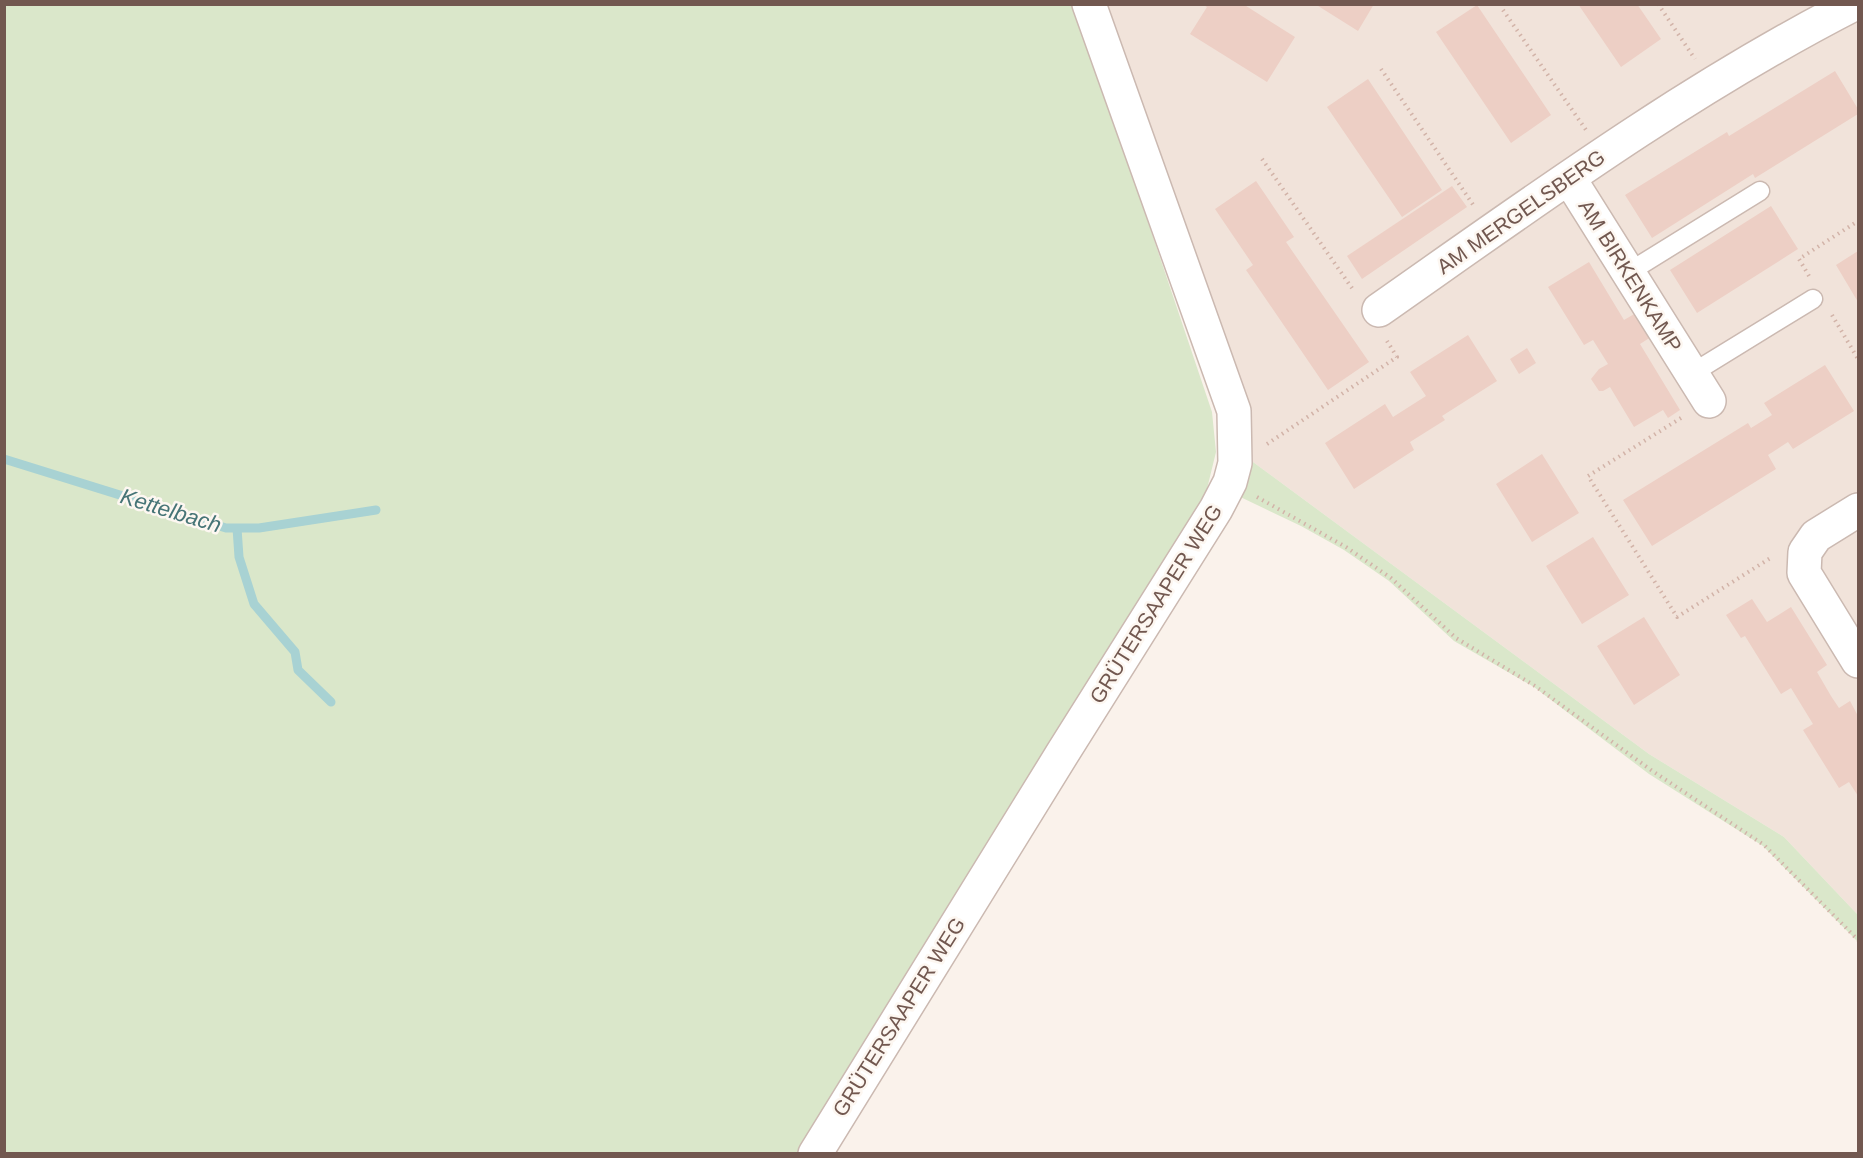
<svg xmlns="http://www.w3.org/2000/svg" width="1863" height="1158" font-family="Arial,sans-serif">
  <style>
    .residential { fill: #f1e3da }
    .green { fill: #dae7ca }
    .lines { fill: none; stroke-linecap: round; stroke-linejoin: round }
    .stream { stroke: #a8d2d3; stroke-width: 9 }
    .building { fill: #edcfc5 }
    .lane-casing { stroke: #cbb9b1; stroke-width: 21 }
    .street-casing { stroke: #cbb9b1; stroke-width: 36 }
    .path { stroke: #d2b3a8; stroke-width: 4; stroke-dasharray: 1.5 4.5; stroke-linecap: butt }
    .lane { stroke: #fff; stroke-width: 18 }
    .street { stroke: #fff; stroke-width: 33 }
    .labels { text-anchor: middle; stroke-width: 5; stroke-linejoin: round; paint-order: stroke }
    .street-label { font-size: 21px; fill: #725850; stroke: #fdf7f1 }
    .water-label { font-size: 22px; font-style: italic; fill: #467476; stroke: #fdf7f1 }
  </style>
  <rect width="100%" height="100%" fill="#faf2eb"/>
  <path class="residential" d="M1108,5H1858V915L1784,837L1649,754L1253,462L1243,411Z"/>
  <path class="green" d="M5,5H1075L1212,412L1216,452L1206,493L809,1153H5Z
    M1253,462L1649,754L1784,837L1858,915V942L1763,846L1649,774L1534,687L1454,641L1389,581L1344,550L1301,526L1232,493Z"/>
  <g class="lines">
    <path class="stream" d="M4,459L226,528H259L376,510
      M237,528L239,557L254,604L295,652L298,670L331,702"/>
  </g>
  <path class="building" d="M1202,4H1243L1295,37L1267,82L1190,34L1207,7Z
    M1315,4H1374L1358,31Z
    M1578,4H1637L1661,39L1621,67Z
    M1477,5L1551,115L1511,143L1436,32Z
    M1835,71L1858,109V114L1755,178L1753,174L1652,238L1625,195L1727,132L1729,136Z
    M1368,79L1442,190L1402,217L1327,107Z
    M1256,181L1294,237L1286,242L1369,362L1328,390L1246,270L1253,265L1215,209Z
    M1452,186L1467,207L1362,279L1347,256Z
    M1771,206L1798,249L1697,313L1670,270Z
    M1858,251V302L1836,265Z
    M1589,262L1624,320L1636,313L1651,337L1640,344L1680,410L1668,418L1663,410L1634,427L1610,387L1603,391H1599L1591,379L1599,369L1608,364L1593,340L1584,345L1548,287Z
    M1468,335L1497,381L1442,416L1445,420L1410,442L1414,450L1354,489L1325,443L1385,404L1393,417L1426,396L1410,372Z
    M1527,348L1536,363L1519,374L1510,359Z
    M1825,365L1854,411L1793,449L1788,442L1768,455L1776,469L1652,546L1623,500L1748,423L1751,428L1772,415L1764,403Z
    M1542,454L1579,513L1532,542L1496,484Z
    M1593,537L1629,595L1582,624L1546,566Z
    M1752,599L1767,622L1791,607L1827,665L1817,672L1831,696L1839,708L1850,701L1858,716V796L1849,782L1839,788L1803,730L1813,724L1791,688L1781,694L1745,636L1741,638L1726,615Z
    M1644,617L1680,675L1634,705L1597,646Z"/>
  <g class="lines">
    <defs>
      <path id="lane" d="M1629,272L1760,191
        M1691,374L1813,299"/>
      <path id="street" d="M1569,178L1709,401
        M1379,310C1533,202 1686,90 1854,4
        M1858,510L1816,536L1805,552L1804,573L1858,661
        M815,1154L1062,754L1216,509L1230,482L1235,463L1234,411L1089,4"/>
    </defs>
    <use href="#lane" class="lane-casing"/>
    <use href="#street" class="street-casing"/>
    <path class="path" d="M1658,4L1695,59
      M1503,10L1586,130
      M1381,69L1474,206
      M1262,159L1354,291
      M1809,276L1799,259L1858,221
      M1832,315L1858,359
      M1681,418L1588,476L1677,617L1772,557
      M1267,444L1397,357L1387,341
      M1257,497L1346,547L1391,578L1456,638L1535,686L1651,770L1764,845L1858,940"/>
    <use href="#lane" class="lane"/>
    <use href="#street" class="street"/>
  </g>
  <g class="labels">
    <g class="street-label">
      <text transform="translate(1521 212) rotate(-35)" y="7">AM MERGELSBERG</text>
      <text transform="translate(1630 276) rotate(58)" y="7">AM BIRKENKAMP</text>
      <text transform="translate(1156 604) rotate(-58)" y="7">GRÜTERSAAPER WEG</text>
      <text transform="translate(899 1017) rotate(-58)" y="7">GRÜTERSAAPER WEG</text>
    </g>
    <g class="water-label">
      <text transform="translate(171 510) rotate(17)" y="8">Kettelbach</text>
    </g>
  </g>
  <rect width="1863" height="1158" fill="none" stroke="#725850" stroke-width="12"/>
</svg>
